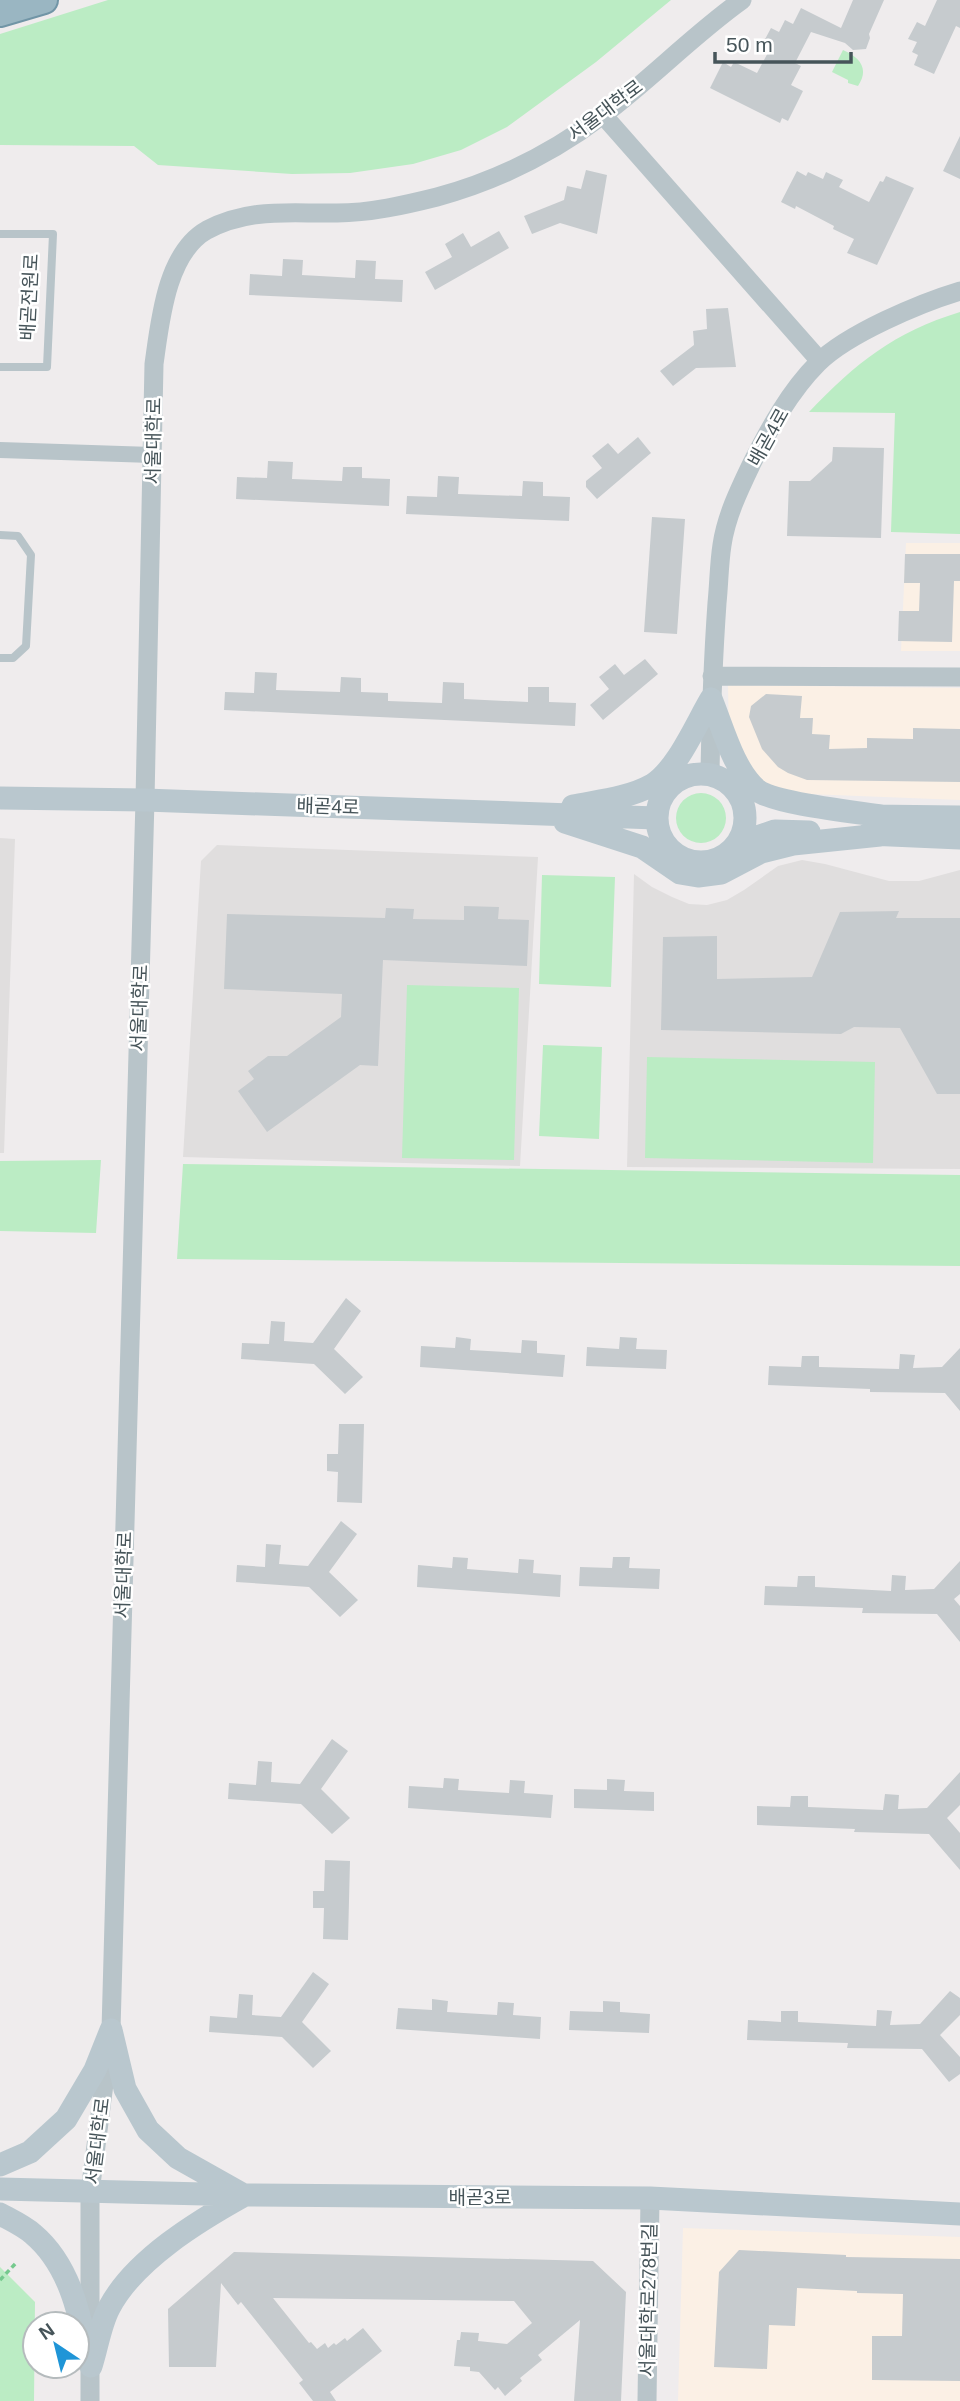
<svg xmlns="http://www.w3.org/2000/svg" width="960" height="2401" font-family="Arial,'Noto Sans KR',sans-serif">
  <style>
    .commercial { fill: #fbf0e5 }
    .education { fill: #e0dede }
    .green { fill: #bbecc4 }
    .building { fill: #c6cbce }
    .lines { fill: none; stroke-linecap: round; stroke-linejoin: round }
    .trunk-casing { stroke: #7195a6; stroke-width: 30 }
    .path { stroke: #75c98e; stroke-width: 3.5; stroke-dasharray: 5 3.5; stroke-linecap: butt }
    .service { stroke: #b8c4c9; stroke-width: 8 }
    .minor { stroke: #b8c4c9; stroke-width: 16 }
    .tertiary { stroke: #b8c4c9; stroke-width: 19 }
    .secondary { stroke: #b9c7ce; stroke-width: 23 }
    .trunk { stroke: #9ab6c2; stroke-width: 26 }
    .labels { text-anchor: middle; stroke-width: 5; stroke-linejoin: round; paint-order: stroke }
    .street-label { font-size: 19px; fill: #465459; stroke: #fff }
  </style>
  <rect width="100%" height="100%" fill="#efeced"/>
  <path class="commercial" d="M906,543H960V651H901Z
    M728,685L960,688V800L783,793L766,790L729,742Z
    M683,2228L960,2237V2401H678Z"/>
  <path class="education" d="M0,838L15,839L4,1153H0Z
    M217,845L538,857L520,1166L183,1157L201,861Z
    M802,860L825,864L889,881H919L960,870V1169L627,1167L634,874L652,887L672,897L689,904L707,905L727,900L744,890L778,866Z"/>
  <path class="green" d="M108,0H671L596,62L507,127L461,150L413,164L350,173L292,174L158,165L134,146L0,145V34Z
    M843,50C859,57 870,68 858,86L848,83V80L832,72Z
    M960,312V534L891,532L895,413L809,412C856,363 894,332 960,312Z
    M676 818a25 25 0 1 1 50 0a25 25 0 1 1-50 0Z
    M542,875L615,877L611,987L539,984Z
    M407,985L519,988L514,1160L402,1158Z
    M543,1045L602,1047L599,1139L539,1136Z
    M647,1057L875,1062L873,1163L645,1158Z
    M101,1160L96,1233L0,1231V1161Z
    M183,1164L960,1175V1266L177,1259Z
    M0,2267L35,2302L34,2401H0Z"/>
  <path class="building" d="M853,0H884L869,34L870,38L866,49L853,50L845,43L811,32L795,63L801,66L791,85L803,91L788,121L782,118L780,123L710,88L723,62L731,67L734,62L757,73L771,47L763,43L771,28L779,32L785,20L793,24L801,8L841,28Z
    M937,0H960V28L956,26L934,74L914,65L918,55L912,52L917,42L908,39L917,22L925,26Z
    M960,136V179L943,171Z
    M586,170L607,175L597,234L560,223L532,234L524,216L564,200L567,186L581,189Z
    M797,171L806,176L808,172L823,179L826,172L843,180L839,187L869,202L880,181L883,182L886,176L914,188L877,265L847,253L854,239L833,229L834,226L796,206L795,209L781,202Z
    M499,231L509,248L435,290L425,272L452,257L445,244L463,233L471,247Z
    M283,259L303,260L302,275L355,278L356,260L376,261L375,279L403,280L402,302L249,295L250,274L282,276Z
    M728,308L736,367L696,368L673,386L660,371L694,345L693,331L707,329L706,309Z
    M638,437L651,453L597,499L586,487V481L602,468L592,456L608,443L618,454Z
    M833,447L884,448L881,538L787,536L789,481H810L832,461Z
    M268,461L293,462L292,479L342,481L343,467H362V478L390,479L389,506L236,499L237,477L267,478Z
    M438,476L459,477L458,494L522,496L523,481L543,482V496L570,497L569,521L406,514L407,496L437,497Z
    M652,517L685,519L677,634L644,632Z
    M905,554H960V581H954L952,642L898,641L899,611H919L920,583H904Z
    M645,659L658,674L603,720L590,705L609,689L599,677L615,664L624,675Z
    M255,672L277,673L276,690L340,692L341,677L361,678V692L388,693V701L442,703L443,682L464,683V699L528,702V687H549V702L576,703L575,726L224,710L225,692L254,693Z
    M766,694L802,696L800,718H813L812,734L830,735L829,749L867,748V738L913,739V728L960,729V782L807,780L788,773L778,767L762,749L749,717L751,706Z
    M464,906L499,907L498,919L529,920L527,966L383,960L378,1066L360,1065L267,1132L238,1091L254,1079L248,1071L268,1056H287L341,1017L342,994L224,989L227,914L385,918L386,908L414,909L413,919L464,920Z
    M899,911L896,918H960V1094H937L900,1028L854,1027L841,1034L661,1030L663,937L717,936V979L812,977L840,912Z
    M346,1298L361,1311L334,1349L363,1377L345,1394L314,1364L241,1359L242,1343L269,1344L271,1321L285,1322L284,1341L313,1343Z
    M456,1337L471,1339L470,1350L521,1353L522,1340L537,1341V1353L565,1355L563,1377L420,1367L421,1346L455,1348Z
    M620,1337L637,1338L636,1349L667,1350L666,1369L586,1366L587,1347L619,1349Z
    M960,1348V1411L945,1393L870,1392V1389L768,1385L769,1366L801,1367L802,1356H819V1367L899,1369L900,1354L915,1355L913,1368L942,1367Z
    M339,1424H364L362,1503L337,1502L338,1472L327,1471V1454H338Z
    M341,1521L357,1534L329,1572L358,1600L340,1617L309,1587L236,1582L237,1565L265,1567L266,1544L281,1545L279,1564L308,1566Z
    M453,1557L468,1558L467,1569L518,1573L519,1559L534,1560L533,1573L561,1575L560,1597L417,1587L418,1565L452,1568Z
    M613,1557H630L629,1568L660,1569L659,1589L579,1586L580,1567L612,1568Z
    M960,1561V1594L954,1599L960,1606V1642L937,1614L862,1613L863,1608L764,1605L765,1586L797,1587L798,1576H815V1587L891,1591L892,1575L906,1576L905,1590L934,1589Z
    M332,1739L348,1751L321,1789L350,1818L332,1834L301,1804L228,1799L229,1783L256,1785L258,1761L272,1762L271,1782L300,1784Z
    M960,1772V1805L947,1818L960,1833V1870L929,1834L854,1832L855,1829L757,1825V1806L790,1807L791,1796H808V1807L883,1810L885,1794L899,1795L898,1809L927,1808Z
    M444,1778L459,1779L458,1790L509,1793L510,1780L525,1781L524,1793L553,1795L551,1818L408,1808L409,1786L443,1788Z
    M607,1779L625,1780L624,1791L654,1792V1811L574,1808V1789L607,1790Z
    M325,1860L350,1861L348,1940L323,1939L324,1908H313V1891H324Z
    M313,1972L329,1984L302,2022L331,2051L313,2068L282,2037L209,2032L210,2016L237,2018L239,1994L253,1995L252,2015L281,2017Z
    M950,1991L960,1998V2015L940,2035L960,2057V2074L949,2082L922,2049L847,2048L848,2043L747,2040L748,2020L781,2022V2011H798V2022L876,2026L877,2010L892,2011L890,2025L920,2024Z
    M432,1999L448,2001L447,2012L497,2015L498,2002L514,2003L513,2015L541,2017L540,2039L396,2029L398,2008L432,2010Z
    M603,2001L620,2002V2012L650,2014L649,2033L569,2030L570,2011L603,2012Z
    M739,2250L846,2255V2257L960,2259V2381L872,2380V2336H902L903,2294L857,2293V2291L797,2288L795,2326L769,2325L767,2369L714,2367L719,2272Z
    M234,2252L593,2261L626,2292L621,2401H574L580,2320L538,2355L542,2360L520,2378L522,2381L505,2396L498,2387L495,2390L479,2372L470,2371V2367L454,2366L457,2340H460L461,2332L479,2333L478,2341L507,2344L532,2323L514,2301L273,2298L309,2343L311,2342L317,2349L325,2343L328,2348L334,2343L336,2345L345,2338L347,2341L363,2328L382,2351L330,2392L336,2401H313L299,2383L303,2380L241,2302L238,2305L221,2283L216,2367H169L168,2309Z"/>
  <g class="lines">
    <defs>
      <path id="trunk" d="M0,13L44,0"/>
    </defs>
    <use href="#trunk" class="trunk-casing"/>
    <path class="path" d="M0,2280L16,2263"/>
    <path class="service" d="M0,234H53L47,367H0
      M0,535L18,536L31,555L26,646L13,658H0"/>
    <path class="minor" d="M0,450L152,455"/>
    <path class="tertiary" d="M603,115L820,361
      M712,676L960,677
      M710,773C711,716 713,660 717,603C719,584 719,564 722,545C726,517 739,490 751,465C769,429 790,391 818,363C847,334 920,303 960,291
      M90,2401V2192L111,2030L145,800L154,364C160,322 166,253 207,230C251,207 291,214 337,213C370,213 405,205 437,197C496,181 554,152 603,115C651,79 693,35 742,0
      M647,2401L650,2198"/>
    <path class="secondary" d="M711,699C723,728 733,769 757,790C774,804 856,812 882,816
      M657 818a44 44 0 1 1 88 0a44 44 0 1 1-88 0Z
      M0,798L145,800L656,818
      M573,806C598,801 629,798 652,785C677,770 696,724 711,699
      M869,816L960,817
      M565,822L642,847L680,873L698,876L721,873L761,852L793,844L880,835
      M868,834L960,838
      M737,844L775,831L809,832
      M111,2030L125,2089L148,2130L178,2158L242,2194
      M0,2165L30,2152L66,2119L95,2070L111,2030
      M0,2189L245,2195L650,2198L960,2214
      M0,2214C11,2220 24,2226 33,2234C71,2266 80,2317 90,2363
      M91,2366C97,2348 100,2325 109,2308C134,2260 198,2221 245,2195"/>
    <use href="#trunk" class="trunk"/>
  </g>
  <g class="labels">
    <g class="street-label">
      <text transform="translate(605 110) rotate(-37)" y="7">서울대학로</text>
      <text transform="translate(29 297) rotate(-87)" y="7">배곧전원로</text>
      <text transform="translate(768 437) rotate(-61)" y="7">배곧4로</text>
      <text transform="translate(153 441) rotate(-89)" y="7">서울대학로</text>
      <text transform="translate(328 806) rotate(2)" y="7">배곧4로</text>
      <text transform="translate(139 1008) rotate(-88)" y="7">서울대학로</text>
      <text transform="translate(123 1575) rotate(-88)" y="7">서울대학로</text>
      <text transform="translate(97 2141) rotate(-83)" y="7">서울대학로</text>
      <text x="480" y="2204">배곧3로</text>
      <text transform="translate(648 2300) rotate(-89)" y="7">서울대학로278번길</text>
    </g>
  </g>
  <g transform="translate(56 2345) rotate(325)"><circle r="33" fill="#ffffff" stroke="#b5bbbd" stroke-width="2"/>
  <path d="M0-5L12 26L0 18L-12 26Z" fill="#1f95d7"/>
  <text y="-10" font-size="19" font-weight="bold" text-anchor="middle" fill="#465459">N</text>
  </g>
  <path d="M715 52v10h136v-10" fill="none" stroke="#465459" stroke-width="3.5"/>
  <text x="726" y="52" font-size="21" fill="#465459" stroke="#ffffff" stroke-width="5" paint-order="stroke">50 m</text>
</svg>
